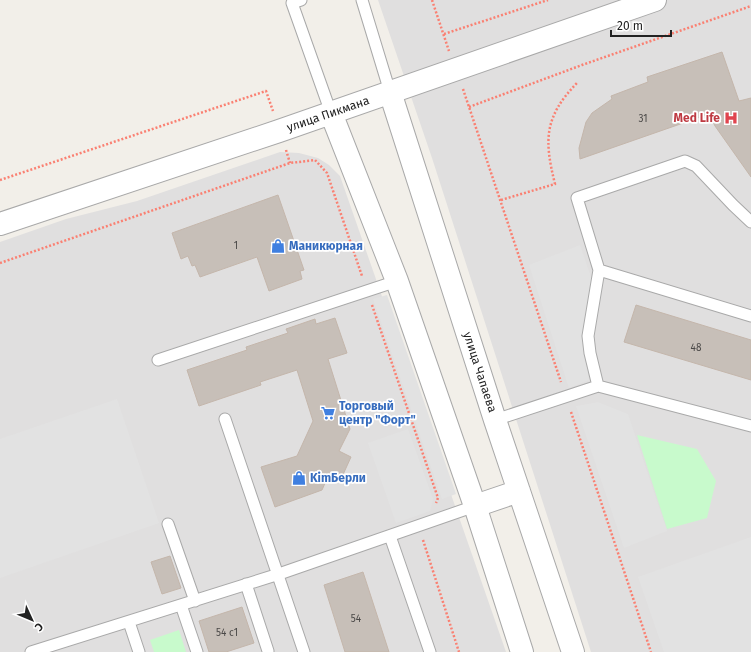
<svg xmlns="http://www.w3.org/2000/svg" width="751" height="652" font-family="'Fira Sans',sans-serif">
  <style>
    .residential { fill: #e0dfdf }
    .park { fill: #c8facc }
    .parking { fill: #e2e2e2 }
    .building { fill: #c7bfb8; stroke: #c4b6ab }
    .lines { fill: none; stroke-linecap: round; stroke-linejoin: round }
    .service-casing { stroke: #a9a9a9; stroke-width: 13 }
    .tertiary-casing { stroke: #a9a9a9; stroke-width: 24 }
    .path { stroke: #fa8072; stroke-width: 2.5; stroke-dasharray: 2 2; stroke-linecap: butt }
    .service { stroke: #fff; stroke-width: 11 }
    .tertiary { stroke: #fff; stroke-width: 22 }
    .labels { text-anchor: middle; stroke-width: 3.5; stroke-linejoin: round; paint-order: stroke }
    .number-label { font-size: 10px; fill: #4b4948 }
    .street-label { font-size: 12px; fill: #222; stroke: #fff }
    .health-label { font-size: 12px; font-weight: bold; fill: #be3a42; stroke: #fff; text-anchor: end }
    .shop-label { font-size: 12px; font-weight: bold; fill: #366cbe; stroke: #fff; text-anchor: start }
  </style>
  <rect width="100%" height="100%" fill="#f2efe9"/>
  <path class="residential" d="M378,0H751V652H591L432,158Z
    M280,152L299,153L318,158L329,165L340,176L506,652H0V242L66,219L137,201Z"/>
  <path class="park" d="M637,435L697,449L716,481L707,518L667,529Z
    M179,630L186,652H154L150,640Z"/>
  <path class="parking" d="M580,245L592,280L582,337L589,380L569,388L529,265Z
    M387,295L456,494L442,499L373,299Z
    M117,399L159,523L0,578V439Z
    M598,402L628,414L667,531L624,548L576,406Z
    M408,429L433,499L430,511L396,523L368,443Z
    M751,537V652H664L638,577Z"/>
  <path class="building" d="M722,52L739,101L751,98V177L715,126L709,114L580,159L579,148L586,122L592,113L612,99L611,96L648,82L647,77Z
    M278,195L304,270L300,271L302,279L269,291L257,257L200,277L195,265L192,266L188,256L181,259L172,233Z
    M636,305L751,340V380L624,342Z
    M335,318L347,353L328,359L350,429L339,451L351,457L341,479L329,474L322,490L275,507L261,467L297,456L313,421L297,370L260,382L261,385L199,406L187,370L247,350L246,347L288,333L286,329L315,319L316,324Z
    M170,556L181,588L162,594L151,562Z
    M363,572L389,652H345L324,585Z
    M242,607L254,643L226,652H209L199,621Z"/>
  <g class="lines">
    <defs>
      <path id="service" d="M301,0L292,3L331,113
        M362,0L390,92
        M599,270L577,198L685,161L696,166L733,205L751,222
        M158,360L397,281
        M598,386L590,353L588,336L599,270L751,316
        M225,419L304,652
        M495,420L598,386L751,426
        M168,524L195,601
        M390,536L430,652
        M246,584L268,651
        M181,605L197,652
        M129,622L139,652
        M31,652L279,574L475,506"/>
      <path id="tertiary" d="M390,92L495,420L573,652
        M331,113L397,281L475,506L522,652
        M0,224L279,131L655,0
        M475,506L519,491"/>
    </defs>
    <use href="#service" class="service-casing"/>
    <use href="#tertiary" class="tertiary-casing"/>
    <path class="path" d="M432,0L449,51
      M444,34L548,0
      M463,89L561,382
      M469,107L582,65L751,6
      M286,150L290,163
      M0,180L266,91L273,111
      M501,200L555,184C544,140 544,117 577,83
      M0,263L290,163L315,160L327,173L362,276
      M372,305L438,498L436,503
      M571,412L651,652
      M423,540L459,652"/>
    <use href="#service" class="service"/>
    <use href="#tertiary" class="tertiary"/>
  </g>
  <defs>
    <symbol id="hospital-bare" viewBox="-9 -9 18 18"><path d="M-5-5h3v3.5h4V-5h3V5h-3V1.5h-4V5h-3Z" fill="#e0444e" stroke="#fff" stroke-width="2.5" paint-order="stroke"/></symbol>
    <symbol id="shop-bare" viewBox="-9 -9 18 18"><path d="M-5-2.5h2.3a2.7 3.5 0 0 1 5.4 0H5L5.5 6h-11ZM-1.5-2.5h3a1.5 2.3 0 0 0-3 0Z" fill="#3f7fe0" stroke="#fff" stroke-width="2.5" paint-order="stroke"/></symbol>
    <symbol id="supermarket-bare" viewBox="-9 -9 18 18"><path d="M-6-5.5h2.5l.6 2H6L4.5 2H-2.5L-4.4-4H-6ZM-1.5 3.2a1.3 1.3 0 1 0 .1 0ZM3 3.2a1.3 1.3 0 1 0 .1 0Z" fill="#3f7fe0" stroke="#fff" stroke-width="2.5" paint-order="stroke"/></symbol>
  </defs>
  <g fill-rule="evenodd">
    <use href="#hospital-bare" x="721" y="108" width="20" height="20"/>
    <use href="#shop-bare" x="268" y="236" width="20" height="20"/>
    <use href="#supermarket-bare" x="318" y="403" width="20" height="20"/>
    <use href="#shop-bare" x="289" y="468" width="20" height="20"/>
  </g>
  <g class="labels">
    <g class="number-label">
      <text x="643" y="122">31</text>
      <text x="236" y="249">1</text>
      <text x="696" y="351">48</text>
      <text x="356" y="622">54</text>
      <text x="227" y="636">54 с1</text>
    </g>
    <g class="street-label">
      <text transform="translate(328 114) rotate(-19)" y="4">улица Пикмана</text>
      <text transform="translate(480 372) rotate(72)" y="4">улица Чапаева</text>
    </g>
    <g class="health-label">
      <text x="720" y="122">Med Life</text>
    </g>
    <g class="shop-label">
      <text x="289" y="250">Маникюрная</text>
      <text x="339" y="410">Торговый<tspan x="339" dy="14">центр "Форт"</tspan></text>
      <text x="310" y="482">KimБерли</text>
    </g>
  </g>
  <g transform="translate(32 620) rotate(134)" stroke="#ffffff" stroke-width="3" paint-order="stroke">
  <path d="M0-3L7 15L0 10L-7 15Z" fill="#222222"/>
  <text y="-6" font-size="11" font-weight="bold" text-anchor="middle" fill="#222222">С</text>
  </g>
  <path d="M611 30v6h60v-6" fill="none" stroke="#222222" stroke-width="2"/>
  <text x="617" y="30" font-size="12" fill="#222222" stroke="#ffffff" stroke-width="3" paint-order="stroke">20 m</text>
</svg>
